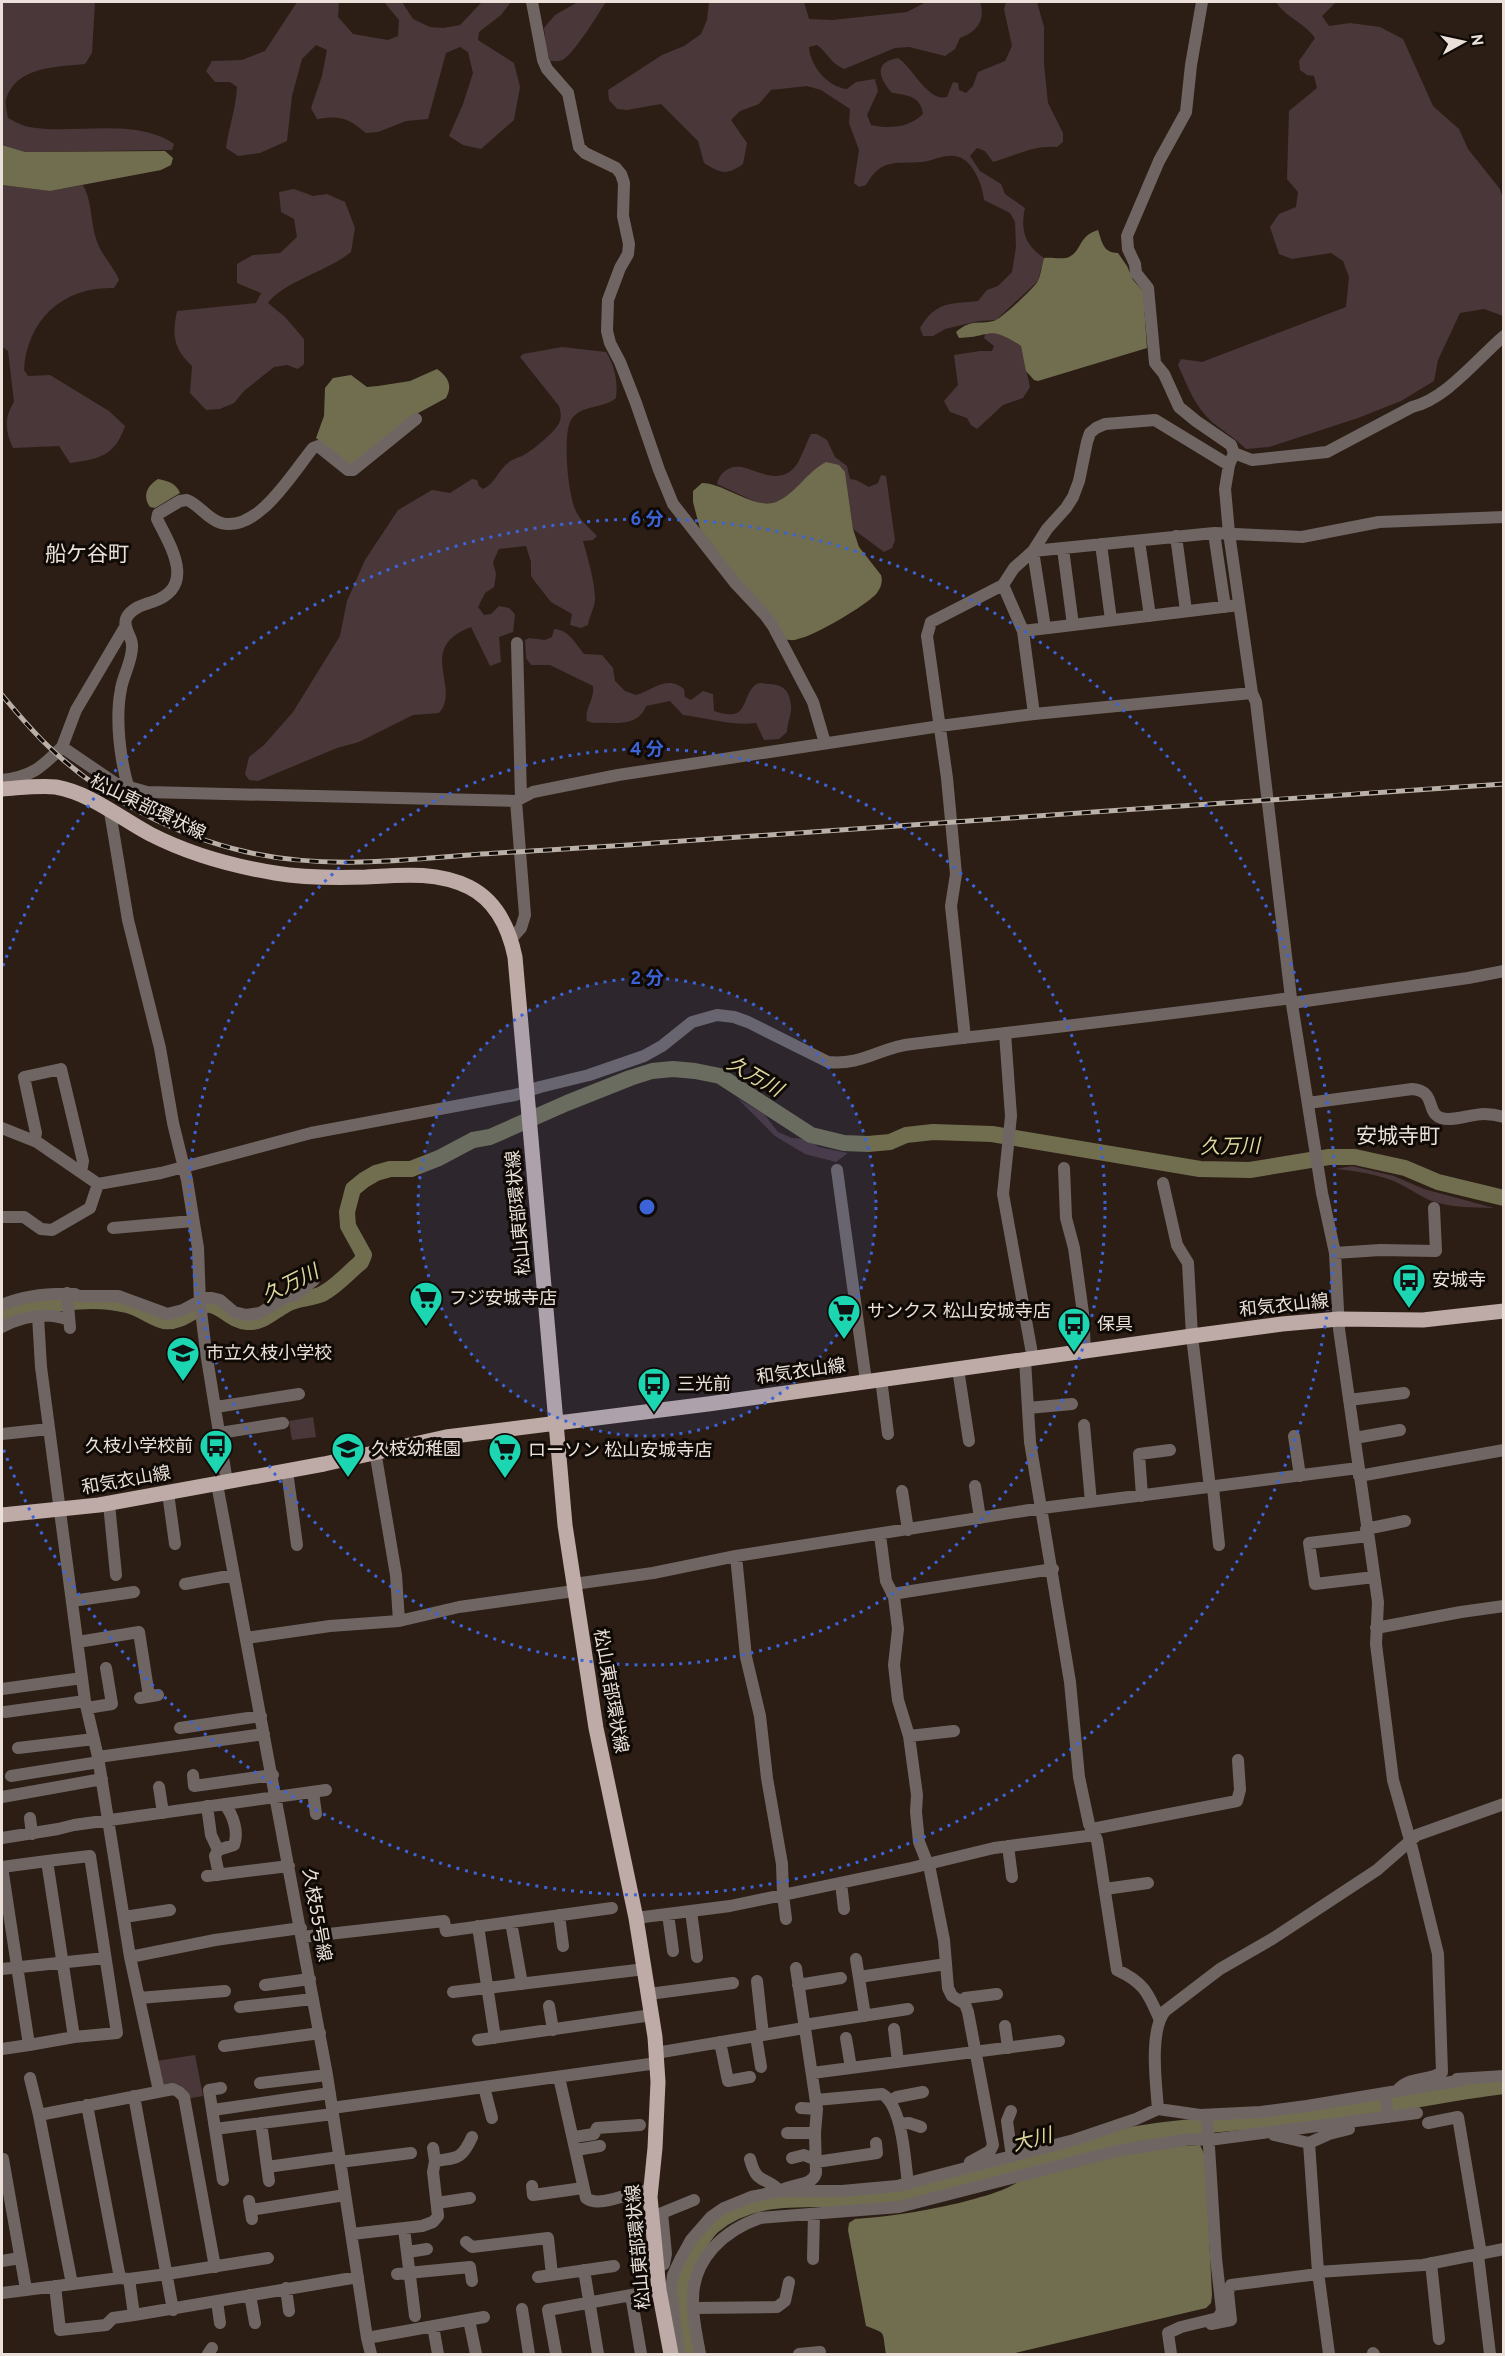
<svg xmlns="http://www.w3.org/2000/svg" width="1505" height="2356" font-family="Overpass,'Noto Sans JP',sans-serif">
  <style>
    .green { fill: #4a373a }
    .water { fill: #716e4f }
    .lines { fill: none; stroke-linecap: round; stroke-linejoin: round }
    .river { stroke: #716e4f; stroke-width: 16 }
    .minor { stroke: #6f6664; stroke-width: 12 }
    .major { stroke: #beaba7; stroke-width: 15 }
    .rail-casing { stroke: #bbb0a8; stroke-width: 5 }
    .rail { stroke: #100a06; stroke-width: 3; stroke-dasharray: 9; stroke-linecap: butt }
    .ring { fill: none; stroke: #3c64d8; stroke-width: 3; stroke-dasharray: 3 6 }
    .labels { text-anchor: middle; stroke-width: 6; stroke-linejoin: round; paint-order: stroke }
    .street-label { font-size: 18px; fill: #ebe1da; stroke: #100a06 }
    .poi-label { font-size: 18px; fill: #ebe1da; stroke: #100a06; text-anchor: start }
    .water-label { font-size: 20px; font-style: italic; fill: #ded89f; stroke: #100a06 }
    .quarter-label { font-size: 21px; fill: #ebe1da; stroke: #100a06 }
    .centre { fill: #3c64d8; stroke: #100a06; stroke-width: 3 }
    .ring-label { font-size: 18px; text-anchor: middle; font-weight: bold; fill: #3c64d8; stroke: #100a06; stroke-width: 6; stroke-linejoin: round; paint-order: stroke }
  </style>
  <rect width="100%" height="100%" fill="#2c1e15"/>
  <path class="green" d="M2,2H95L92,53L85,64C58,67 16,66 6,99C5,104 7,112 8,118C14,121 22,126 29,127C72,135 136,117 174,144L172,150L24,152L2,145Z
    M297,2H339L338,17L353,34L388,40L398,36L399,20L384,2H402L413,19L430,27L443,28L460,25L482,2H511L501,15L479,32L478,40L514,63L520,87L514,120L481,149L463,145L449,136L463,104L473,73L468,52L460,47L446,53L428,119L406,121L378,132L366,133C348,118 341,115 317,119L311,108L322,76L327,50L316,45L302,59L292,96L287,141L260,153L238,156L226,148C229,127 236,108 237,87L230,82H215L206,71L212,61L242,60L265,51Z
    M578,2H606C598,14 575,52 564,59C560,62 555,61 550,61L546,48L544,28L555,15Z
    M709,2H804L809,19L832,20L907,12L926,2H980C986,20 977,32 960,38L955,49L945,56L909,47L895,48L844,69C830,63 829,54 817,45L809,47C810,65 827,87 847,89L856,82L875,79L878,91L867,115L871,125C889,129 909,128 923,114C921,96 907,95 892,93C879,78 873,62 898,58C913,68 928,102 947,97L953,82L958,83L959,90L966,93L973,86L978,72L1005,61L1012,46L1004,9L1006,2H1037L1044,27V64L1048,103L1063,133V142L1057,147C1034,145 1014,156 993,162L985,151L977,148L970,156L980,171L1001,184L1005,194L1025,208C1020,231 1025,245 1044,258L1038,281L996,320L979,321L945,329L933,336H923L920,328C936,301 950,304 978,301L987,290L998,286L1012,272L1016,247L1015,222L1010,213L984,200C983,185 972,158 955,156C944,154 932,161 922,162C893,164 882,158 866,185L859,187L854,183L859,150L849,123L850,109L821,90L807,86L771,90L759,104L740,111L731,120L747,143L743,164C727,176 720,173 704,163L698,141L661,104L627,110L617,109L609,100L608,90L662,55L684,46L701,34L707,20Z
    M1276,2H1336L1322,16L1329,26L1350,23L1380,27L1403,39L1433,106L1459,129L1468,149L1500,189L1504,203L1503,316L1484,309L1460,313L1438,360L1434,381L1401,401L1358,418L1269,447L1246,449C1235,438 1223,431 1212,422C1195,407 1187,385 1178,365L1181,359L1202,362L1346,307L1349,277L1343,261L1331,253L1292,259L1279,254L1270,227L1279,214L1296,207L1298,192L1287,179L1289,111L1317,88L1314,76L1307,75L1300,70L1299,61L1315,38C1305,23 1285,17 1276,2Z
    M2,185L50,191L83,185C93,203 90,225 98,244C103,257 114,267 119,280L114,288C63,286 27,320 24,370L28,376L50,375L109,411L125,426C115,456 99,459 70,463L59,446L13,448C5,430 4,418 14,402L8,351L2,347Z
    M294,189L313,196L327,194L345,202L355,228L351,252C328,271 283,282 268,303L285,317L304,339V364L298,369L287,365L274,367L244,391L234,403L220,409L206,410L190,393L192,366C173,348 172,335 177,311L256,303L261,293L237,283V264L253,255L280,253L297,237L294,219L281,212L279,192Z
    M986,332L1000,333L1021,346L1030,387L1023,398L1003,405L977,429L971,425L967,418L950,412L944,401L958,385L954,355L980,351H992L994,346L984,338Z
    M562,347L606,352C615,366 618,382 616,398C604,409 581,404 571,420C562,435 568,501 578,515C583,523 591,529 597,536L593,540L583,541C588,560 594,578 595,597C596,606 589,616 588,625L581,628L570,625L572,614L551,602L536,583L531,576V562L526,546L499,549L493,562L496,574L494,587L485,593L478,607L484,615L491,614L499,606L509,608L515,614L513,632L499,637L501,662L490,666L471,627C415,648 462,688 439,713L413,715L359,742L337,748L258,781L249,780L245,774L249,757L264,745L293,712L340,636L347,601L365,560L398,510L432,490L450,493L472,479L477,480L479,486L483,489C495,484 498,470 509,462C513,459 517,458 522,456C531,452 553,433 558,425C562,419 561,412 559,406L520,357L523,354Z
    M811,434H817L827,440L835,457L847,466L850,479L856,480L869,487L878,483L881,475L886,476L895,540L892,548L884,552L853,529L845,472L790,494L776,503H758L717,484C719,473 729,465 741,467C758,470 777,485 794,468C800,462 806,443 811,434Z
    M554,629C568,629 576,644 584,654L602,655L613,668L615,681L625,691L636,695C652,691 666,674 684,689L685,697L691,700L703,691L713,694L714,711C720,713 730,716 737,713C746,708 746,693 754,686C759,682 761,683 767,684C781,684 789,688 791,705C792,714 787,723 787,732L779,739L764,740L756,723C732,726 707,718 683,715L670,701L646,706C638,728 613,722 593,723L587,721C584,709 595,699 593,686L550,665H531L526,658L525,640L529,638L545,640L552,637Z
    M737,1098L764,1114L778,1132L792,1138L806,1139L819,1147L848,1153L836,1162L805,1154L775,1136Z
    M1352,1166L1394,1176L1424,1189L1494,1208C1473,1207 1449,1208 1429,1200C1418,1195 1407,1187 1396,1182C1377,1174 1356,1171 1336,1169Z
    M313,1417L316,1437L292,1440L289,1421Z
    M195,2055L203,2096L186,2099L162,2088L156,2061Z"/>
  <path class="water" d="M2,145L25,152L165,151L173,158L171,165L161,170L50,191L2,185Z
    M1098,230C1102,242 1103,253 1118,253L1127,266L1133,280L1143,291L1147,348L1038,381L1034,380L1026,371L1021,346C987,324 993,337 959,338L956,332C973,317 981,326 996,320C1003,317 1034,288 1038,281C1041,274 1042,265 1044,258C1052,257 1063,260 1069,257C1082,251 1078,236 1098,230Z
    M437,369C448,377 453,385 446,398L411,417L354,466L348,464L316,438L324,416L325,388L333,378L351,375L367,387L378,386L410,381Z
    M826,462L839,465L845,472L853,529L859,547L881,575C883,582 881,587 877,593C867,605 814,636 798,639C793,641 789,640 784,639L700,529L693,502V491L702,483C725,483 757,512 778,501C797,492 807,472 826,462Z
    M158,479C168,481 176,483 180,493L155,508L150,507C142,496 147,486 158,479Z
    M1200,2145L1205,2156L1212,2295L1211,2303L1206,2308L1011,2354H886C882,2330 887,2334 866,2326L848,2230L849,2223L855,2219C895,2216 934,2210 974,2199C991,2194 1006,2190 1021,2180C1080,2165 1139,2147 1200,2145Z"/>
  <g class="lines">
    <path class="river" d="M2,1318C36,1305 90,1295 127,1305C140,1308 152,1318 164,1321C183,1324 200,1303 210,1305C222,1306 231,1321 247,1322C264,1323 273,1311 287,1304C298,1298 311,1299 322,1294C336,1287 349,1272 361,1262L364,1255L348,1226L347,1212L353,1189L364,1180L376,1173L390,1169H411L439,1158L473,1140L490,1137L567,1103L630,1078L652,1071L673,1069L695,1071L720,1076L811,1135L844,1143L868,1144L890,1142L906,1135L933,1132L992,1134L1200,1169L1250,1170L1329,1157H1355L1405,1168L1438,1182L1504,1198
      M689,2354C682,2315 673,2285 696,2249C701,2242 706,2232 713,2226C762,2184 834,2206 892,2197C975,2185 1054,2149 1136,2134C1197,2124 1259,2122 1320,2115C1382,2108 1442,2093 1504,2086"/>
    <path class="minor" d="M532,2L543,60L547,69L568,93L579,147L585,153L616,168L621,174L624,183L623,216L629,244L628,254L620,268L608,300L607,331L610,343L620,362L636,403L659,470L673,504L736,584L765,615L773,626L813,702L825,743
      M1202,2L1191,65L1186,112L1159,161L1127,236L1128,249L1135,264L1136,273L1148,288L1155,363L1164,374L1179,407L1196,421L1231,445L1234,453L1229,465L1225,489L1229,533L1252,693L1256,702L1291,998L1322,1193L1335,1253L1339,1329L1378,1602L1376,1644L1393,1780L1410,1840L1438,1954L1442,2072C1429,2082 1407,2076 1397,2091
      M1234,453L1252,460L1327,452L1412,407C1446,399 1477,359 1504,336
      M1214,533L1225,607
      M1176,536L1186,611
      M1139,541L1150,616
      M1101,544L1111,620
      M1063,549L1073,625
      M1033,551L1214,533L1302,537L1379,522L1504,517
      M1033,551L1045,628
      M1003,585L1023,631
      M517,643L521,798
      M1034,714L1023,631L1239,605
      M62,747L76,710L125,627
      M2,780C31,777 41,768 62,747L115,783L147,792L516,801
      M129,789C120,761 115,718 121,689C123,675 133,660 132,645C132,636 123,629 126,619C130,609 142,605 152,602C197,587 171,547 157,519L158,514L180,501L187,500C200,505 207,519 221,523C258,533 293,472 313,448L318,446L348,470H353L416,419
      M110,812L128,920L160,1048L173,1123L187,1180L198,1248L200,1303L206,1352L227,1482
      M511,939L521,928L525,915L516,801L533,792L618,775L940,726L1034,714L1252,693
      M1292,1003L1468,978L1504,971
      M1005,1033L1011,1116L1003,1194L1033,1359
      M965,1038L951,906L956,874L947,778L927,636L931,622L1003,585L1014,568L1033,551L1047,529L1066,508L1073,497L1079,481L1087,442L1090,433L1096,428L1105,424L1155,420L1229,465
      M1308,1103L1412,1089C1437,1091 1425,1112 1441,1118C1453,1122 1471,1114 1484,1114C1491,1114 1497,1115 1504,1117
      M2,1128L37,1142L98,1184
      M34,1141L36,1133L24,1077L61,1069L83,1161L81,1172
      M1064,1168L1066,1218L1074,1248L1083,1313L1085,1351
      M837,1170L866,1381
      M1163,1183L1177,1245L1188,1263L1192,1336L1210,1488
      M2,1217H24L41,1229L52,1230L90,1208L98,1184L161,1173L311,1133L515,1095L540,1087L589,1075L644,1056L662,1046L692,1022L717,1015L734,1017L748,1022L828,1062C861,1066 881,1047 912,1044C1038,1029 1165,1015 1291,998
      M113,1228L193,1221
      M1335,1253L1380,1250L1436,1251L1434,1208
      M67,1293L70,1328
      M2,1305C25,1295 49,1293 75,1294L79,1296H118L167,1314L183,1310L205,1298H212L220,1300L234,1312L246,1315L260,1313L284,1298L295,1295L314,1280
      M38,1316L41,1367L85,1701L98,1757L130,1957L159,2091
      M2,1327C23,1316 47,1312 69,1320
      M1025,1360L1030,1442L1070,1682L1079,1777L1089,1824L1097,1840L1117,1970C1143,1982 1148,1992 1159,2018
      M958,1369L969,1441
      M881,1379L888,1434
      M1349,1400L1404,1393
      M216,1407L299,1394
      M1028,1408L1072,1404
      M1084,1425L1091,1502
      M220,1433L283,1423
      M2,1434L49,1429
      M1294,1436L1300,1476
      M1355,1438L1400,1430
      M375,1451L396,1575L399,1621
      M287,1471L297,1545
      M1359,1476L1504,1450
      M217,1484L327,2075L367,2338L371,2354
      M975,1486L980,1518
      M1213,1488L1219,1545
      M902,1491L908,1530
      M168,1493L175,1544
      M1142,1496L1139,1454L1170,1450
      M109,1504L116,1575
      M1366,1529L1405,1521
      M880,1535L886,1581L894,1597L898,1629L894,1665L898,1700L909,1736L917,1795L916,1812L919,1842L930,1870L944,1940L948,1988L952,1996L965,2004L968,2012L993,2145L990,2151L970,2162
      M1368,1536L1309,1543L1315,1584L1374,1577
      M736,1556L746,1657L760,1716L767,1778L782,1864L783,1895L786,1919
      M185,1584L234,1575
      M574,1584L653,1573L736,1556L1042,1508L1358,1468
      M892,1594L1053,1569
      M72,1601L134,1592
      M1376,1628L1461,1612L1504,1606
      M246,1638L330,1626L399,1621L459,1607L574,1591
      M78,1642L139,1632L149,1696
      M2,1689L82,1678
      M140,1698L158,1695
      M87,1708L112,1704L106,1668
      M5,1712L85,1701
      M180,1728L261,1716
      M909,1736L954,1731
      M18,1748L94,1739
      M98,1757L264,1734
      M193,1775L194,1786L273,1775
      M11,1776L99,1762
      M159,1787L163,1813
      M313,1792L316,1814
      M2,1797L102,1779
      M207,1806L211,1835L218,1850
      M30,1818L32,1834
      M1092,1829L1237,1801L1240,1790L1238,1760
      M2,1838L58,1829L74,1825L326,1790
      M1008,1846L1012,1877
      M90,1856L117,2033L74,2037L47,1861Z
      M47,1861L2,1867L29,2045L74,2037
      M219,1875L215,1856L218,1850L234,1845C239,1832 233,1814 224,1804
      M207,1876L289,1866
      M841,1883L844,1909
      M1105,1889L1148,1883
      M691,1911L697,1957
      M668,1914L673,1951
      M559,1915L563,1946
      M124,1917L170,1910
      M636,1918L730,1906L911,1868L994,1848L1095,1835
      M511,1922L522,1984
      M478,1926L495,2038
      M302,1937L444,1921L446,1931L612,1908
      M130,1957L215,1940L301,1928
      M856,1959L865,2016
      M2,1969L105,1958
      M859,1977L946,1964
      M757,1981L763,2035
      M265,1985L310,1979
      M798,1985L841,1978
      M453,1992L645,1969
      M649,1994L733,1983
      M139,1998L225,1991
      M962,2001L965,1998L997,1994
      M549,2006L553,2030
      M240,2007L313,1999
      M804,2025L908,2009
      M1005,2026L1008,2048
      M894,2029L898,2062
      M756,2036L761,2067
      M846,2038L851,2068
      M478,2040L652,2015
      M720,2042L728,2081L750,2077
      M224,2046L320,2033
      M2,2049L29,2045
      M656,2053L804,2028
      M812,2073L1059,2041
      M559,2077L586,2198C600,2209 633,2190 650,2190
      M30,2078L39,2115
      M1457,2079L1504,2076
      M260,2083L327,2075
      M484,2087L492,2118
      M221,2088L209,2090L223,2180
      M1385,2093L1388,2117
      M134,2096L173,2310
      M816,2100L882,2094C903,2106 905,2162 908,2184
      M890,2101L897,2097L923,2092
      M87,2105L120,2278
      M332,2108L657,2063
      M801,2108L817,2109
      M1158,2109C1156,2083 1149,2031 1165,2011L1220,1969L1272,1939L1377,1870L1417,1835L1504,1804
      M213,2110L330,2093
      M1011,2111L1007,2121L1012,2157
      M261,2123L269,2181
      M1428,2123L1458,2117L1481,2254
      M900,2124L909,2123L921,2127
      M215,2129L333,2114
      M787,2133H815
      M1274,2135L1309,2143L1329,2134L1349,2129
      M574,2137L594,2134L597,2128L640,2125
      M1309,2143L1318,2272L1329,2354
      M576,2150L600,2146
      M792,2158L804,2155L816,2160
      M2,2159H3L26,2289
      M750,2159C757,2186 765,2175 780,2191C792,2183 812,2187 816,2173L815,2133L817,2109L796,1968
      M435,2161C458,2158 462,2159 472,2137
      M340,2162L411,2153
      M816,2162L877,2153L876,2143
      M267,2167L339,2157
      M532,2186L533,2195L583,2188
      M249,2201L252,2219
      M437,2203L470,2198
      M251,2210L345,2195
      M404,2229L415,2316
      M352,2234L422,2226L433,2222L438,2216L433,2172L435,2161L433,2148
      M466,2242L472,2247L548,2238L552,2275
      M408,2252L427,2249
      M1478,2255L1490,2354
      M813,2259L814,2214
      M2,2261L20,2258
      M1431,2263L1439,2339
      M657,2268L664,2264L666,2254L662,2213L694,2200
      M584,2270L598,2354
      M1318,2272L1423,2265L1504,2249
      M397,2274L470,2267L472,2281
      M538,2277L614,2266
      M129,2279L134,2315L358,2277
      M72,2284L39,2115L173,2089L179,2092L184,2097L215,2267
      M55,2286L60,2330L106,2325L113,2318L134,2315
      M286,2288L289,2311
      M2,2293L120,2278L129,2279L167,2274L268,2258
      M250,2295L255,2323
      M631,2295L641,2354
      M217,2301L220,2323
      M693,2308L777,2307L785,2301L789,2282
      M522,2309L529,2354
      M469,2320L476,2354
      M1211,2324L1231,2320L1228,2292L1231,2285L1318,2274
      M433,2326L438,2354
      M1168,2333L1181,2327L1218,2318L1222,2311L1216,2258L1207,2115
      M1168,2333L1171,2354
      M367,2338L484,2317
      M1373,2353L1374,2354
      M208,2354L212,2348
      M556,2354L548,2310L659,2290
      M679,2354L671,2291L673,2275L680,2260L691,2240L711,2217L724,2208L751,2197L780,2191H842L897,2186L1074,2140L1136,2119L1158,2109L1200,2115L1261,2112L1307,2106L1463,2080
      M700,2354C697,2336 692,2317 693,2299C693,2258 725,2230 760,2218L899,2207L1116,2151L1190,2139L1209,2140L1417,2113
      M799,2354L820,2352"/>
    <path class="major" d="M2,789C19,788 39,785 56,787C90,793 120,818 150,834C189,854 232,866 275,873C305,878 336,878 366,877C401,875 436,871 469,887C497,901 509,928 515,957L565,1525L596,1728L636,1918L655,2037L658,2082L655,2148L650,2197L659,2290L671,2354
      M2,1515L99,1505L324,1464L446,1437L708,1404L1192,1336L1282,1324L1339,1319L1423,1320L1504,1311"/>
    <defs>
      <path id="rail" d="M2,695C17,713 32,731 49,747C102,798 176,836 247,852C324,870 404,860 481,854C543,850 606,847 668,842C947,823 1225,802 1504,784"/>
    </defs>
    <use href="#rail" class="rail-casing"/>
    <use href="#rail" class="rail"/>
  </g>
  <circle cx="647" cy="1207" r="229" fill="#3c64d8" fill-opacity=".12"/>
  <g class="ring">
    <circle cx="647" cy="1207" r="229"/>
    <circle cx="647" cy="1207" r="458"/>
    <path d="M3 966A688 688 0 1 1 3 1448"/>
  </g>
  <defs>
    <symbol id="bus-pin" viewBox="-11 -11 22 30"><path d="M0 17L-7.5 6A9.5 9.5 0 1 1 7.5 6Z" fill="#1cd5b1" stroke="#100a06"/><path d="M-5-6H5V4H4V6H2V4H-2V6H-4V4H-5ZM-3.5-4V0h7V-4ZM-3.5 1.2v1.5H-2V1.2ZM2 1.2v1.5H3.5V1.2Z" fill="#111"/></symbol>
    <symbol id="supermarket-pin" viewBox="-11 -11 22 30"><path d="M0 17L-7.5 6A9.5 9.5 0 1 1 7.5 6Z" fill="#1cd5b1" stroke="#100a06"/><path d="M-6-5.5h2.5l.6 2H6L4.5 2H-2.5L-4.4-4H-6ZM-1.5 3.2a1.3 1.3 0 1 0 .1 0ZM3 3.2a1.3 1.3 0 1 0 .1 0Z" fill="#111"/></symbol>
    <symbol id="school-pin" viewBox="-11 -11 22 30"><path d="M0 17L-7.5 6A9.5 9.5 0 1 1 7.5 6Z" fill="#1cd5b1" stroke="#100a06"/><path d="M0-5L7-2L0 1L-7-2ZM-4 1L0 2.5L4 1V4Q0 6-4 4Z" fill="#111"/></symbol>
  </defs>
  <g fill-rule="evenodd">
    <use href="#bus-pin" x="1390" y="1261" width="38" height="52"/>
    <use href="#supermarket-pin" x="407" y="1279" width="38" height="52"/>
    <use href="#supermarket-pin" x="825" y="1292" width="38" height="52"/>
    <use href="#bus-pin" x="1055" y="1305" width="38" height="52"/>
    <use href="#school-pin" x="164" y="1334" width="38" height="52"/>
    <use href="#bus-pin" x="635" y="1365" width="38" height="52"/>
    <use href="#bus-pin" x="197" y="1427" width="38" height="52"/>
    <use href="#school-pin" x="329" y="1430" width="38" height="52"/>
    <use href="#supermarket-pin" x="486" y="1431" width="38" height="52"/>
  </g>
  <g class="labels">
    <g class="street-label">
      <text transform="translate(148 807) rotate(26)" y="6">松山東部環状線</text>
      <text transform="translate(518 1213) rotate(-95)" y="6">松山東部環状線</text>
      <text transform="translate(1284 1305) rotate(-6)" y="6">和気衣山線</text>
      <text transform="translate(801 1371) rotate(-8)" y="6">和気衣山線</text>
      <text transform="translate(126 1480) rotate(-10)" y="6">和気衣山線</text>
      <text transform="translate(611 1691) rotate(80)" y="6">松山東部環状線</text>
      <text transform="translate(317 1915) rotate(80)" y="6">久枝55号線</text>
      <text transform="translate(638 2247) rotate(-95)" y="6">松山東部環状線</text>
    </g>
    <g class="poi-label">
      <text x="1432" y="1286">安城寺</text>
      <text x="449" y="1304">フジ安城寺店</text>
      <text x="867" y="1317">サンクス 松山安城寺店</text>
      <text x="1097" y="1330">保具</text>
      <text x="206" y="1359">市立久枝小学校</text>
      <text x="677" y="1390">三光前</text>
      <text x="193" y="1452" text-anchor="end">久枝小学校前</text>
      <text x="371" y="1455">久枝幼稚園</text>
      <text x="528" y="1456">ローソン 松山安城寺店</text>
    </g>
    <g class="water-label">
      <text transform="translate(755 1076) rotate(30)" y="7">久万川</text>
      <text transform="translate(1230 1146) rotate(-1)" y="7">久万川</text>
      <text transform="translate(290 1283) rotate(-26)" y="7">久万川</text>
      <text transform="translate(1032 2139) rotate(-14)" y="7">大川</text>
    </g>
    <g class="quarter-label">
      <text x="87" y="561">船ケ谷町</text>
      <text x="1398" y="1143">安城寺町</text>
    </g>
  </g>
  <circle cx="647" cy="1207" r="9" class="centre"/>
  <g class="ring-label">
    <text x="647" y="525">6 分</text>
    <text x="647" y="755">4 分</text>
    <text x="647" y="984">2 分</text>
  </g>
  <rect width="1505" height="2356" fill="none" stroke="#ebe1da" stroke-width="6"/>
  <g transform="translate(1463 42) rotate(82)" stroke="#100a06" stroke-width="4.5" paint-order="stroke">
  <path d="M0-4.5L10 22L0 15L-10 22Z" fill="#ebe1da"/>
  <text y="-9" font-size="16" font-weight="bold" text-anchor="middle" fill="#ebe1da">N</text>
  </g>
</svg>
